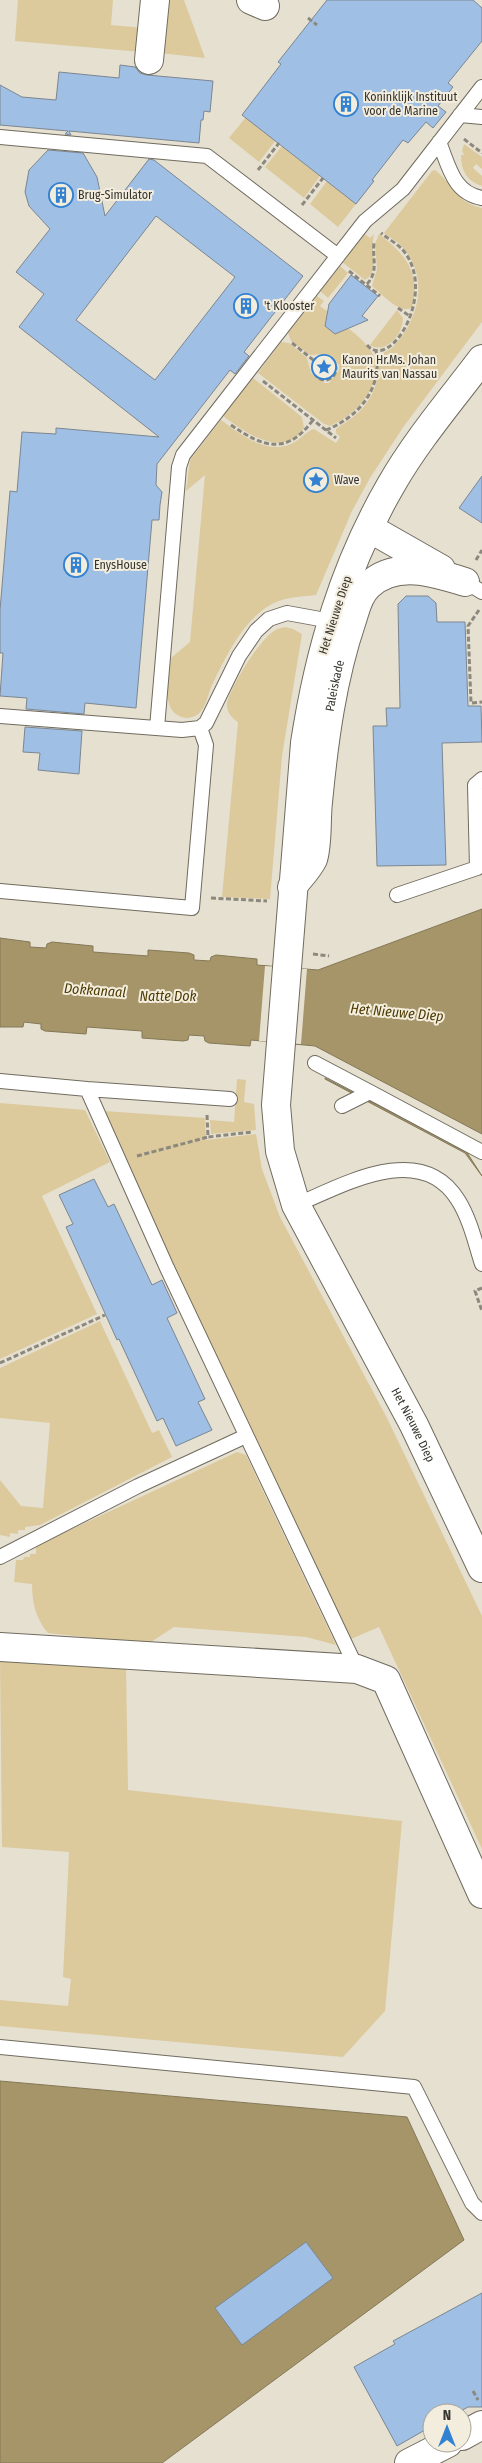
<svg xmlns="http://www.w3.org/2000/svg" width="482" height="2463" font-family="'Fira Sans Condensed',sans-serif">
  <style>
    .green { fill: #dcca9d }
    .water { fill: #a69569; stroke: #847857 }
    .pier { fill: #e6e0d1 }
    .building { fill: #9fbfe4; stroke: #7c8691; fill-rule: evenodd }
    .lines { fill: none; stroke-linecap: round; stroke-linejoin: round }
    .lane-casing { stroke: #706b5e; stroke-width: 16 }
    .street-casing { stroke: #706b5e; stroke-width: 30 }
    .secondary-casing { stroke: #706b5e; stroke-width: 30 }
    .path { stroke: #8c887d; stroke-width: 3; stroke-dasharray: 5 2.5; stroke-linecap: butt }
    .lane { stroke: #fff; stroke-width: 14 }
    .street { stroke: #fff; stroke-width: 28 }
    .secondary { stroke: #fff; stroke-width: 28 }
    .labels { text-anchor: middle; stroke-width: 4; stroke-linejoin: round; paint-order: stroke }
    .poi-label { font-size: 12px; fill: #35332d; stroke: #f3edde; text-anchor: start }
    .street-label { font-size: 12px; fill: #35332d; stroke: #f3edde }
    .water-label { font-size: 14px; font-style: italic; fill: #4c3900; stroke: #f3edde }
  </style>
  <rect width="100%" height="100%" fill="#e6e0d1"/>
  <path class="green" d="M18,0H113L111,25L144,28L142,52L15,41Z
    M165,0H184L205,58L160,53Z
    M246,117L276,140L259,162L229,138Z
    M464,144L482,157V169L476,164L473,168L482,176V186C467,181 461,171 461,155H464L462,151Z
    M282,146L320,176L304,198L265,167Z
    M435,170C454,185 455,202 482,208V322L404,426L370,478L352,511L316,595C299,597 281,597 267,607C241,624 225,658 212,685C208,693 207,704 201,711C198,715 194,717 188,718C158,716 169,678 171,658L190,642L205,475L186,491L190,460L221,420C240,434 266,455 291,444C300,440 305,432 314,429L336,443L340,437L336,433V429C341,425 347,422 352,418C373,402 380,381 379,356C383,352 388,351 392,348C418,322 429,280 405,250C400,243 391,238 384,233L432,171Z
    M327,181L356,204L338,227L310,204Z
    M365,234L370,238L374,234C370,248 380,272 365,280L342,262Z
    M379,234C405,254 421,272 412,308C399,314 382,294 372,286L377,269L375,244Z
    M340,266L348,273L328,298L320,291Z
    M317,296L324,301L320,306L331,314L325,326L336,334L345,326C355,333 372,347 375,360C381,389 354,416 330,426L324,424L258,373L281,342L289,343L307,358L311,373L324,383H329L339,370V365L326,354L310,355L291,341L288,333Z
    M397,310L403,318C403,334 386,355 370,345Z
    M253,378L302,417L304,428C284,460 244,432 223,416Z
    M285,627L293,629L302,634L282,756L270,899L222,897L238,722C231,718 226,711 227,703C231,686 260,639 274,631C278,628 282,628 285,627Z
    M237,1079L246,1080L244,1102L254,1104L256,1130L211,1134L210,1120L234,1122Z
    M0,1103L85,1110L110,1162L42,1196L97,1314L0,1359Z
    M104,1111L205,1118L206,1140L256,1134L262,1169L280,1217L387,1418L482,1616V1849L379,1627L351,1639L173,1265Z
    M100,1321L152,1433L159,1430L172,1457L40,1525L25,1527V1530H18V1534L10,1533V1537L0,1535V1480L21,1506L43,1508L50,1423L0,1418V1368Z
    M237,1452L246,1455L336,1645L306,1637L174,1627L148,1644L48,1633C36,1619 32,1603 32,1584L14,1582L16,1560H23L24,1557H30V1554H36V1547L42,1543Z
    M0,1658L126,1665L128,1790L402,1821L385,2011L343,2057L0,2026V2000L68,2006L71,1979L63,1977L69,1852L2,1847Z"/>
  <path class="water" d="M482,909V1134L315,1046L251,1040L250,1046L209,1043L205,1041L204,1036L189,1035L188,1040L183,1041L142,1038V1031L87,1027L86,1034L45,1031L41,1029V1024L24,1022L23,1027H0V938L30,942V947L46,948L47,944L52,942L93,946V952L148,956V950L189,953L194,955V960L210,961L211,957L216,955L257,959V965L318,970Z
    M325,1078L466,1151L482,1176L465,1153L325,1079Z
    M0,2081L407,2117L464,2240L162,2463H0Z"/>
  <path class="pier" d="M265,966L307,969L301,1044L259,1041Z"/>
  <path class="building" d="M327,0H473L482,8V41L448,83L453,87L438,106L446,112L433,128L426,122L408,143L403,140L372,180L374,181L356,204L242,115L281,64L278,62Z
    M120,65L135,67L140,73L147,75L213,81L210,112L204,111L203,120H201L199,143L69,131L71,135L65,134L68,131L0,125V85L22,97L56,100L59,72L119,78Z
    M48,150L83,153L97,177L105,216L149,159L154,160L303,276L244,352L249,356L235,374L230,370L157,464L156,485L162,492L160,505L159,520H152L136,708L85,703L84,714L26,709L27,698L0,696L3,653H0V610L10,491L17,492L22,432L56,434V428L159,437L19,327L44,294L16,272L50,229L29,206L25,192L29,170ZM156,216L235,277L155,380L76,320Z
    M351,275L378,296L362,316L368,320L335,334L325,326L329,304Z
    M482,476V523L459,508Z
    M406,596H428L436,603L437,622H465L468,706H481L482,742L442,743L446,865L377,866L373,726H387L386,708H400L398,604Z
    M25,727L82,731L79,774L38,770L40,753L23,752Z
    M94,1179L108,1207L114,1204L152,1285L162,1280L177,1313L167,1318L205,1399L198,1402L212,1430L176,1446L163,1418L157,1421L119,1339L117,1340L66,1227L73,1224L59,1195Z
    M306,2242L333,2278L242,2345L215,2308Z
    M482,2293V2407H468L457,2413H432V2426L397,2446L354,2367L395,2344L393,2341Z"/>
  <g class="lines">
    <defs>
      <path id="lane" d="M460,115L482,117
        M0,137L207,156L338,256
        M439,142C449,166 453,193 482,198
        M474,587L482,592
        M0,716L182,730L200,728L206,723L239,656L256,631L269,619L287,613L331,621
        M157,728L179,467L183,455L365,221L403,189L482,87
        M0,891L192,908L206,745L200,728
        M397,895L477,868L475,785L482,779
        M315,1063L370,1092
        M0,1081L87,1089L167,1268L357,1669
        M87,1089L230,1099
        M342,1106L370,1092L482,1152
        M296,1205C343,1185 421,1140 458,1200C470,1219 475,1242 482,1264
        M0,1557L138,1486L246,1436
        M0,2047L414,2087L472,2203L482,2213"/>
      <g id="street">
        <path d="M251,0L265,6"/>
        <path d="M149,60L155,0"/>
        <path d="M369,528L441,569"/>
        <path id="s1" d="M292,887C298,879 309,868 313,859C318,845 316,818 318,802C324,740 332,679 352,620C356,608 358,595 368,586C395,560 434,572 465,582"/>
        <path d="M0,1647L357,1669L386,1680L482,1894"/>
        <path d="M462,2436L482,2425"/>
        <path d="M409,2463L448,2443"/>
      </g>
      <g id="secondary">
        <path id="s2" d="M482,359C451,400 416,441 391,485C344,566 319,652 305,743L276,1105L280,1151L296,1205L414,1425L482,1568"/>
      </g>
    </defs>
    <use href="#lane" class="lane-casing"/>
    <use href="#street" class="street-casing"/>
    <use href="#secondary" class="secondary-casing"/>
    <path class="path" d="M308,18L317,25
      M464,139L482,153
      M258,170L279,143
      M302,205L323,178
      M349,271L380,296
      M367,284C379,271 372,259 374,243
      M398,308L411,317
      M292,343L317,363
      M367,345C391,373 439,290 402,249C396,243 387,238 381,233
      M314 369a11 11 0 1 1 22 0a11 11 0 1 1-22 0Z
      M263,381L336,438
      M231,425C264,448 287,455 313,420
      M326,430C359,417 383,388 376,351
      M476,560L482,550
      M479,610L468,626L471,703L482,702
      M211,898L267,901
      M313,954L329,956
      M207,1115L208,1137L252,1132
      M137,1156L208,1137
      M482,1288L475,1291L482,1311
      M0,1363L105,1315
      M473,2391L478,2400"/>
    <use href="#lane" class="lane"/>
    <use href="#street" class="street"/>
    <use href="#secondary" class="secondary"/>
  </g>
  <defs>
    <symbol id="building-ring" viewBox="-11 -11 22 22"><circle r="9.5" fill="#f3edde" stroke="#3382d2" stroke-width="1.5"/><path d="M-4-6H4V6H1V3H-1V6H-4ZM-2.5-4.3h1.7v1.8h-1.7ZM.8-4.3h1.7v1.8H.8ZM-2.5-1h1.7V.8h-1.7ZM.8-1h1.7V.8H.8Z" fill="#3382d2"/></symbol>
    <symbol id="sight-ring" viewBox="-11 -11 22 22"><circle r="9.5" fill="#f3edde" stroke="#3382d2" stroke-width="1.5"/><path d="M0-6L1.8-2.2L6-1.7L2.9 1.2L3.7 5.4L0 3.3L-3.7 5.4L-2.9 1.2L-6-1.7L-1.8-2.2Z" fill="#3382d2"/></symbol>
  </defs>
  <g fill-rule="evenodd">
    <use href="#building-ring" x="332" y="90" width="28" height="28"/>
    <use href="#building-ring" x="47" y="181" width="28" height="28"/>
    <use href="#building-ring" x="232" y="292" width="28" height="28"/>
    <use href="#sight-ring" x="310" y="353" width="28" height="28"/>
    <use href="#sight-ring" x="302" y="466" width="28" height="28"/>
    <use href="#building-ring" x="62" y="551" width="28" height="28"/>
  </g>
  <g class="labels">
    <g class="poi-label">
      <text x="364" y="101">Koninklijk Instituut<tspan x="364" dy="14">voor de Marine</tspan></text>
      <text x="78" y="199">Brug-Simulator</text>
      <text x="264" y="310">'t Klooster</text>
      <text x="342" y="364">Kanon Hr.Ms. Johan<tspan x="342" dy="14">Maurits van Nassau</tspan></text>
      <text x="334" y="484">Wave</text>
      <text x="94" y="569">EnysHouse</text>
    </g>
    <g class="street-label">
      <text transform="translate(335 615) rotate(-72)" y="4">Het Nieuwe Diep</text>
      <text dy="4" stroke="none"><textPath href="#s1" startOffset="210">Paleiskade</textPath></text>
      <text dy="4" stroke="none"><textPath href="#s2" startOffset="1144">Het Nieuwe Diep</textPath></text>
    </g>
    <g class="water-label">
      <text transform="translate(95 990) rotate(4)" y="5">Dokkanaal</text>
      <text x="168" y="1001">Natte Dok</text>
      <text transform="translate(397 1012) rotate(5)" y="5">Het Nieuwe Diep</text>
    </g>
  </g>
  <g transform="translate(447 2428)"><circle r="24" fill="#f3edde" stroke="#a7a397"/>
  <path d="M0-4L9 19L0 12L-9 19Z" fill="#3382d2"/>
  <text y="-8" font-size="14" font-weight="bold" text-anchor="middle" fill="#35332d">N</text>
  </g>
</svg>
